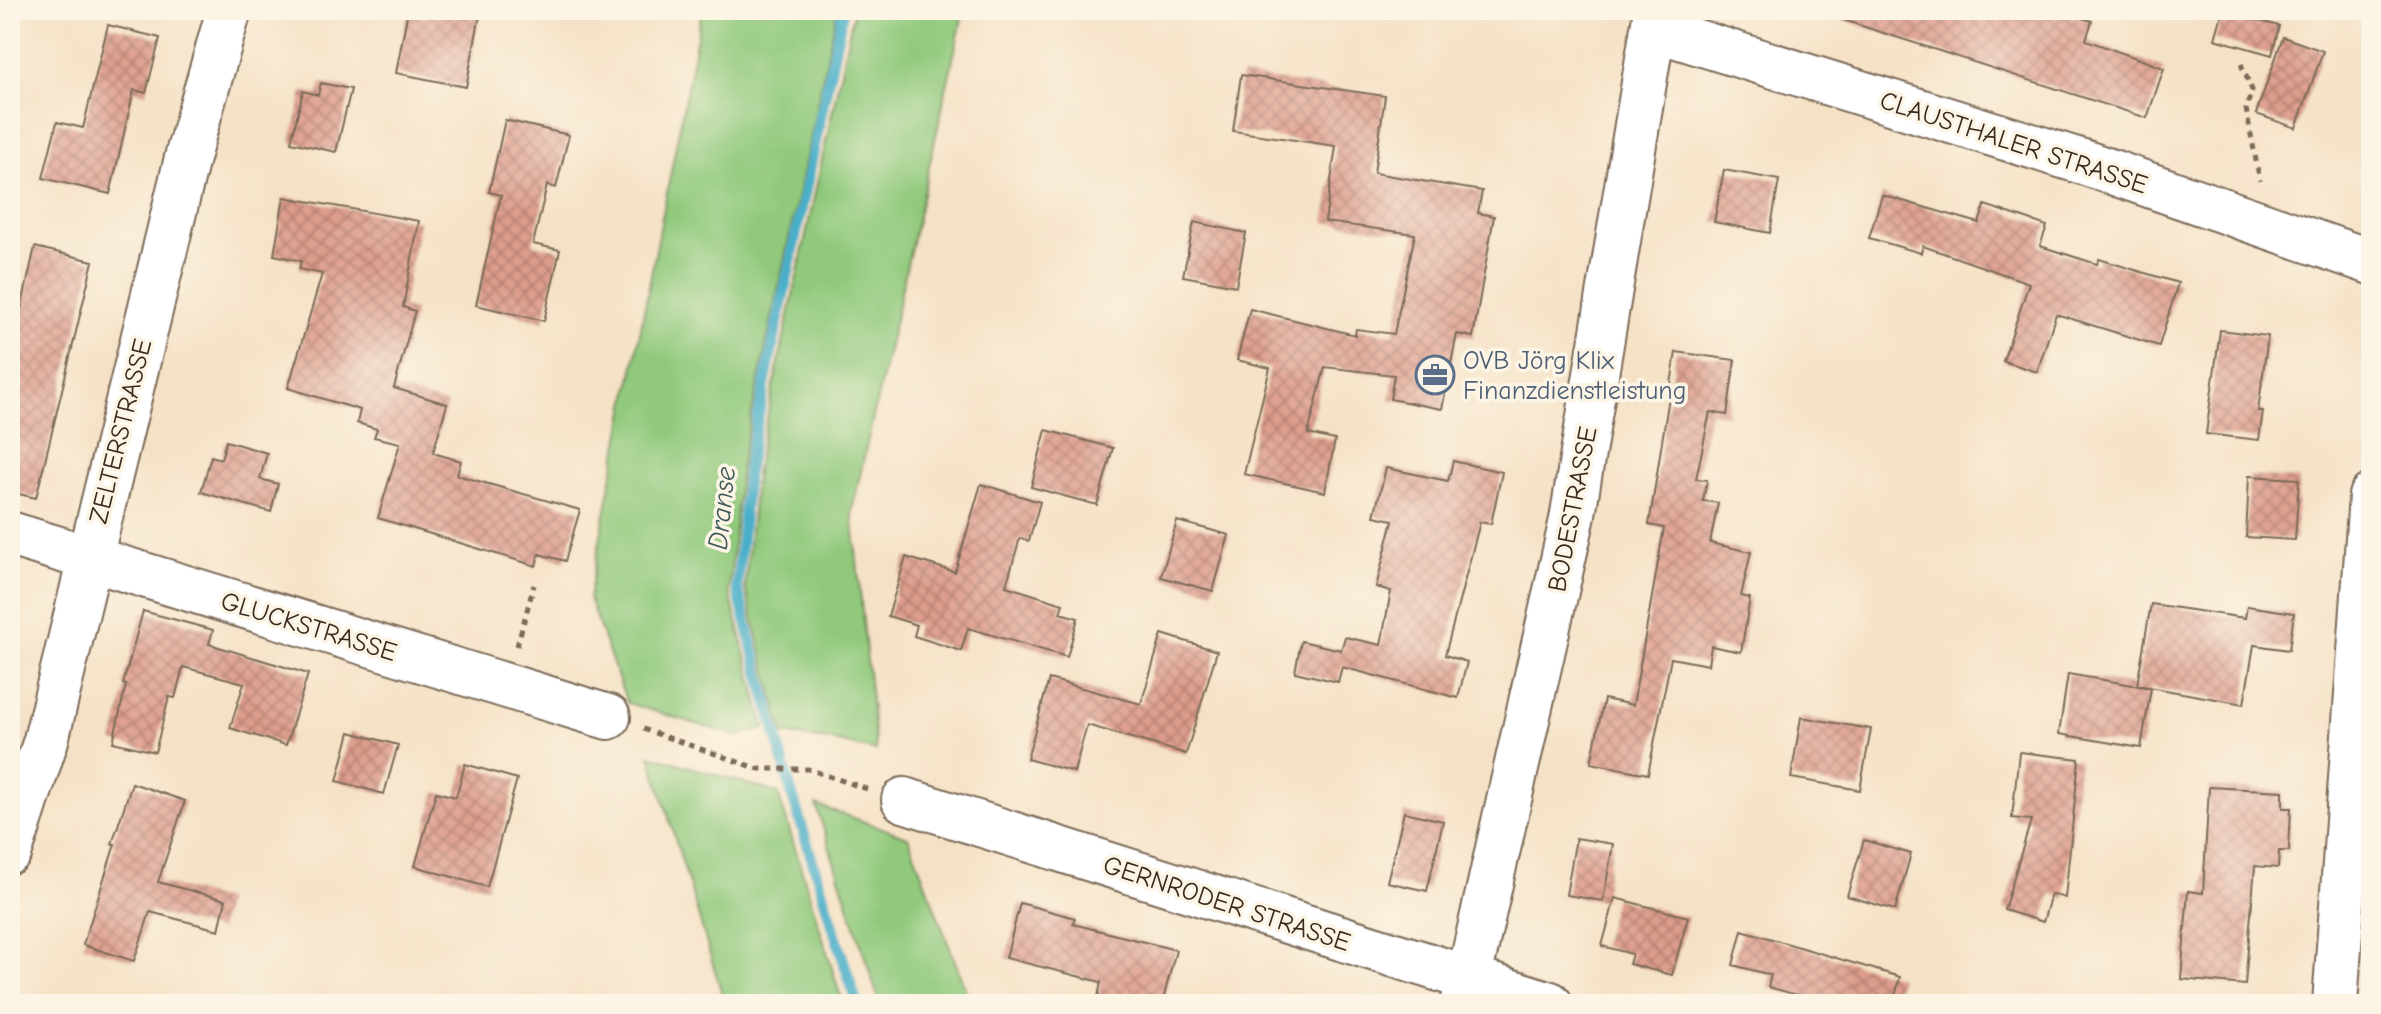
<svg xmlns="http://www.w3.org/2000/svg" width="2381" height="1014" font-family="'Comic Neue',sans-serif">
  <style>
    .green { fill: #90c97c; stroke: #667a4d; stroke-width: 2 }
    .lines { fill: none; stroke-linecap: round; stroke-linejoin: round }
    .stream { stroke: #4aafc9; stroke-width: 11 }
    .building { fill: url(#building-cross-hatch) }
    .minor-casing { stroke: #7c6a59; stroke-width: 48 }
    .path { stroke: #7c6a59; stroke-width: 5; stroke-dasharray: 6 6; stroke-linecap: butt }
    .minor { stroke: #fff; stroke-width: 44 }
    .labels { text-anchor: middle; stroke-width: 7; stroke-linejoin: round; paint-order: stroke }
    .street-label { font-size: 26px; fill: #3b2a1e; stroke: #fcf5e5 }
    .service-label { font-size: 26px; fill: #4e5e75; stroke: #fcf5e5; text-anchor: start }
    .water-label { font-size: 28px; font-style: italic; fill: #40595a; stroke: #fcf5e5 }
  </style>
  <defs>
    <pattern id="building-cross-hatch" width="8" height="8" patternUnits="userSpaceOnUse" patternTransform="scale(2)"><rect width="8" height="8" fill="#de9d8d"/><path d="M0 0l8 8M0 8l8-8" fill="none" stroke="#b58073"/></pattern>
  </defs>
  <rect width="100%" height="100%" fill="#fcf5e5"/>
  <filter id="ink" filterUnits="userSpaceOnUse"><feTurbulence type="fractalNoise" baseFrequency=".0125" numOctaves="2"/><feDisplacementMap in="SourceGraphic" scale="16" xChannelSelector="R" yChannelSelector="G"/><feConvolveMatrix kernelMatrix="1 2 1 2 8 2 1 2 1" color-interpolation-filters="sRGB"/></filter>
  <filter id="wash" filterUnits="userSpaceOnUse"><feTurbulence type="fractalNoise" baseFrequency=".006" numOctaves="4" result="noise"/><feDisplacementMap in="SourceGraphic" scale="32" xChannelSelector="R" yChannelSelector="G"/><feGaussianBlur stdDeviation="1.8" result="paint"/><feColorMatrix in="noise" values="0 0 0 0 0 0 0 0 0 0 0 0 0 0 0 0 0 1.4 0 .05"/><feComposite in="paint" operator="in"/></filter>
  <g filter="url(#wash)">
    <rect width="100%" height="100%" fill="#f5e2c6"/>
    <path class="green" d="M702,10H837L741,465L729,591L765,729L736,736L627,703L589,598Z
      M854,10H964L852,511L876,751L834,741L783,734L745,588L756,469Z
      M650,755L778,793L843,1004H725Z
      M816,805L908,837L971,1004H880Z"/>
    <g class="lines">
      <path class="stream" d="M843,10L748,465L737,588L793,798L857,1004"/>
    </g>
    <g id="blocks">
      <path class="building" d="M408,10H481L466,87L396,73Z
        M1835,10H2056L2092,21L2086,40L2164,68L2147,118L1834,17Z
        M2223,11L2279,26L2272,55L2215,39Z
        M108,25L160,38L146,93L134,90L110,194L43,178L57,122L83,128Z
        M2283,37L2323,51L2296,128L2256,114Z
        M1241,75L1385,96L1374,173L1482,191L1478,213L1494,216L1473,337L1457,334L1442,409L1390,399L1394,375L1325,367L1308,434L1335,440L1325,492L1244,474L1270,368L1237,360L1250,309L1355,335L1356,329L1394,334L1415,234L1325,222L1336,146L1233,131Z
        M321,83L351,89L336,152L291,142L303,91L318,95Z
        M505,120L569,135L556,188L547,185L533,244L560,250L544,321L476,305L501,195L489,192Z
        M1724,170L1779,180L1770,233L1714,222Z
        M1882,195L1979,223L1985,205L2047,226L2040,246L2097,264L2099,259L2178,283L2159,346L2056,314L2037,372L2003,361L2029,283L1923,246L1921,253L1869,238Z
        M284,197L419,221L403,307L415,311L394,388L447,404L433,453L461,461L457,475L580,510L565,561L539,554L536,566L378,518L400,443L374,437L377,429L357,423L360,410L288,388L322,274L299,269L301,261L274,255Z
        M1194,222L1246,233L1236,286L1183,276Z
        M35,247L93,261L36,498L10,492V358Z
        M2220,330L2268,336L2258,411H2263L2259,440L2206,434Z
        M1676,352L1735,360L1727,415L1710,412L1696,479L1707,480L1703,501L1718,503L1710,543L1751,552L1741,596L1750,598L1741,652L1711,646L1708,665L1671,658L1648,774L1591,763L1604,699L1633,705L1664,528L1649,525Z
        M1046,430L1113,448L1097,505L1031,487Z
        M226,441L267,453L260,479L278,484L271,512L201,492L211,456L221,459Z
        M1453,461L1502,472L1491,524L1480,522L1445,655L1467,662L1458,698L1342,667L1338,682L1295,672L1301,641L1341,650L1345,637L1381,645L1391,591L1376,587L1393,520L1374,516L1386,468L1448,481Z
        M2249,476L2299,479L2295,540L2246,537Z
        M981,484L1040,502L1029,541L1020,538L1006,586L1063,604L1060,613L1078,618L1067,657L968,628L961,651L914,636L917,625L888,616L906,557L955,572Z
        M1177,521L1229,535L1213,591L1161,577Z
        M2151,604L2245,618L2247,606L2294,613L2289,650L2254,645L2244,704L2137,685Z
        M143,611L213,630L209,644L308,674L286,745L230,728L244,683L183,667L175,698L169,697L155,752L113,742L126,685L123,684Z
        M1162,634L1217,651L1186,754L1087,725L1074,772L1027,759L1049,679L1141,704Z
        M2068,674L2151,688L2141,748L2059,734Z
        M1801,717L1871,729L1860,790L1791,778Z
        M350,732L398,745L384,794L337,781Z
        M2019,752L2079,759L2065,898L2051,894L2043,922L2004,910L2031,820L2012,818Z
        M465,764L517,779L487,887L415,866L436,792L456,797Z
        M132,783L185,801L158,882L226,900L219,930L150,912L134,961L83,945L115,844H112Z
        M2209,787L2283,791V808H2291L2289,851H2279L2278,868L2255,866L2245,985L2181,979L2188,891L2203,893Z
        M1404,812L1443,821L1427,891L1387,882Z
        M1576,838L1613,844L1603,901L1566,895Z
        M1864,840L1911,854L1895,910L1847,896Z
        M1615,898L1688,917L1672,975L1629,964L1632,954L1602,946Z
        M1020,903L1075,918L1073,924L1176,950L1162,1004H1127L1098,997L1101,982L1006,958Z
        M1742,930L1900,977L1893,1004H1830L1768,987L1771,975L1733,965Z"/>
    </g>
  </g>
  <g filter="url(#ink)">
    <use href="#blocks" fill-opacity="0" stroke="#7c6a59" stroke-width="2"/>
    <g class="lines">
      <defs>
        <path id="minor" d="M1655,29L2083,162L2371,262
          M10,534L608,717
          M904,800L1550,1004
          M10,851L46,740L188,154L229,10
          M1463,1004L1572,520L1656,10
          M2335,1004L2371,496"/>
      </defs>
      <use href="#minor" class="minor-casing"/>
      <path class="path" d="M2241,64L2252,90L2246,109L2260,181
        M517,646L534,585
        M643,729L759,769H808L867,789"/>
      <use href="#minor" class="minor"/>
    </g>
  </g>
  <defs>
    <symbol id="office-ring" viewBox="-11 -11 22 22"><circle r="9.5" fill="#fcf5e5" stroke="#5c6f8a" stroke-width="1.5"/><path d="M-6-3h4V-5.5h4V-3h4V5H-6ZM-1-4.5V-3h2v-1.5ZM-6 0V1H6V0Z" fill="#5c6f8a"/></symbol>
  </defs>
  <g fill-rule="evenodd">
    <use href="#office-ring" x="1413" y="353" width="44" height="44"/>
  </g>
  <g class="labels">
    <g class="street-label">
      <text transform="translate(2014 142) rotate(18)" y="9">CLAUSTHALER STRASSE</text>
      <text transform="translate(120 431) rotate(-76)" y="9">ZELTERSTRASSE</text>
      <text transform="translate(1572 509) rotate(-79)" y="9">BODESTRASSE</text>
      <text transform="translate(309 626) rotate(17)" y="9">GLUCKSTRASSE</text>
      <text transform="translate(1227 903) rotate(18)" y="9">GERNRODER STRASSE</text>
    </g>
    <g class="service-label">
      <text x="1463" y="369">OVB Jörg Klix<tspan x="1463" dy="30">Finanzdienstleistung</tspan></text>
    </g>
    <g class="water-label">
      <text transform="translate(721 508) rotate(-84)" y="10">Dranse</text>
    </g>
  </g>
  <rect width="2381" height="1014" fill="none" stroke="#fcf5e5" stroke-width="40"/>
</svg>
